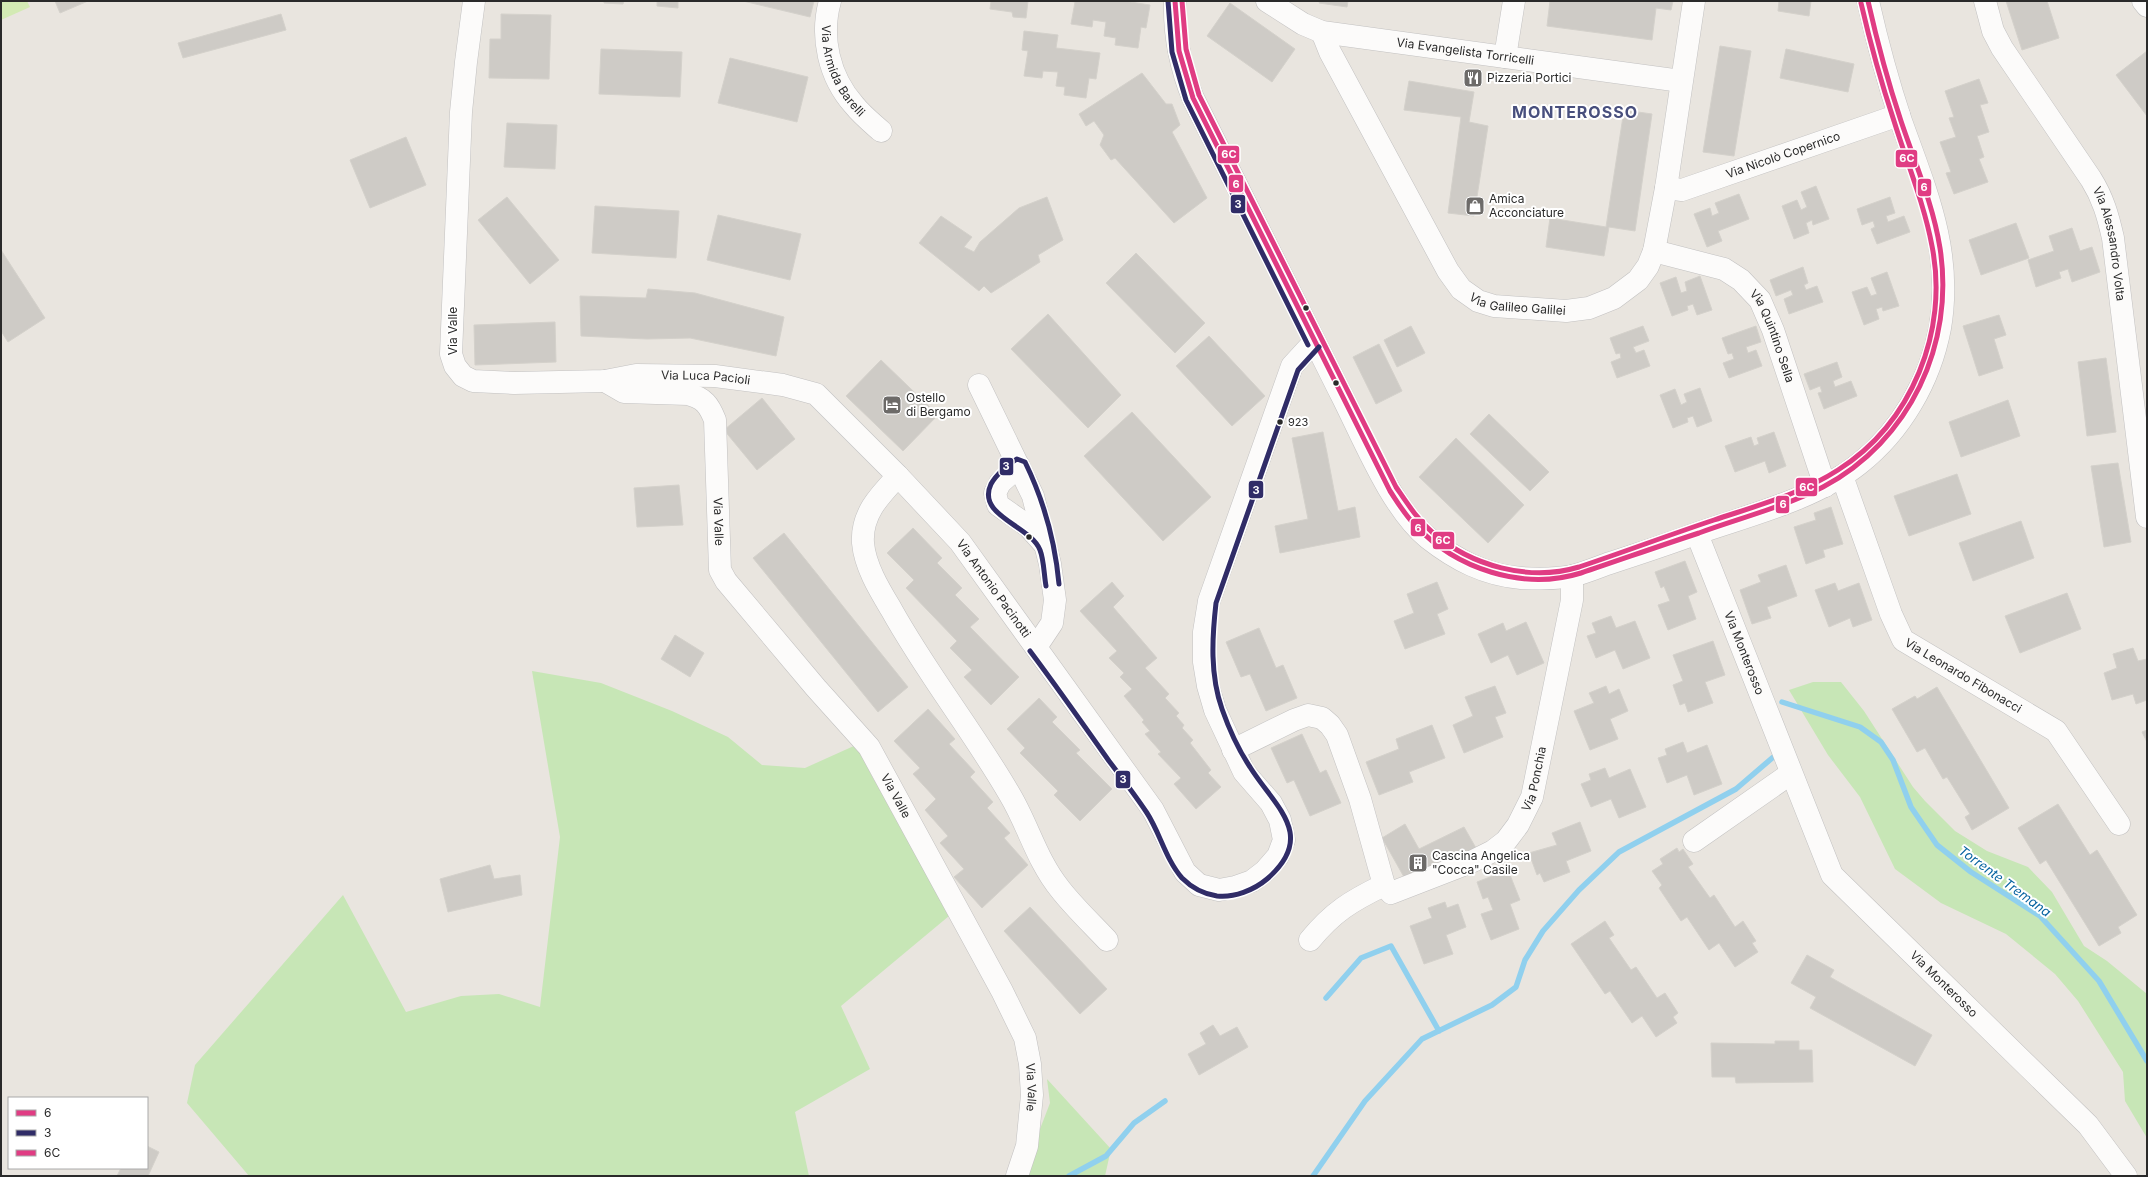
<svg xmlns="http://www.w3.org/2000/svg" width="2148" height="1177" font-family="Inter,sans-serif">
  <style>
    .green { fill: #c7e6b6 }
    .pitch { fill: #d3eab4 }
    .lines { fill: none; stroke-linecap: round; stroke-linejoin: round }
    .stream { stroke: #90d0ee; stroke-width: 5.5 }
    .building { fill: #cecbc6; stroke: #d4d1cb }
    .minor-casing { stroke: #c2c1c1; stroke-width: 23 }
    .minor { stroke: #fcfbfa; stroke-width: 22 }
    .bus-1-casing { stroke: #fff; stroke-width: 8 }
    .bus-2-casing { stroke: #fff; stroke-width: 8 }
    .bus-3-casing { stroke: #fff; stroke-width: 8 }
    .bus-1 { stroke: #e03c83; stroke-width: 5 }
    .bus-2 { stroke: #302c67; stroke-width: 5 }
    .bus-3 { stroke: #e03c83; stroke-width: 5 }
    .bus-dot { fill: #2a2a2a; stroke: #fff; stroke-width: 1.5 }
    .labels { text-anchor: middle; stroke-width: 4; stroke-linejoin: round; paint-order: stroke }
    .bus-label { font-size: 11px; fill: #2a2a2a; stroke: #fff; text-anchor: start }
    .street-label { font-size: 12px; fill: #2a2a2a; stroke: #fff }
    .poi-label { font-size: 12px; fill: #2a2a2a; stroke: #fff; text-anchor: start }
    .water-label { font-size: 13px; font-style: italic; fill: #0864a1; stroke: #fff }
    .district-label { font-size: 16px; font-weight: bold; letter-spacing: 1px; fill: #484f7d; stroke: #fff }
    .line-badge { stroke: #fff; stroke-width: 1.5 }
    .badge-label { font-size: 11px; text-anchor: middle; font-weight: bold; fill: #fff }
  </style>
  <rect width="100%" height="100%" fill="#e9e5df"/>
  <path class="green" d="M532,671L601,683L672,711L728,737L762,765L805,768L856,745L874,780L903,815L955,911L841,1006L870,1069L795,1112L809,1176H249L187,1103L195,1065L343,895L406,1012L461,996L499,994L540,1007L560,837Z
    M1813,682H1841L1864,711L1913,787L1925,801L1955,831L1987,851L2028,867L2052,892L2084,946L2107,961L2147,994V1138L2125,1101L2123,1072L2078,1001L2055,974L2006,934L1941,903L1895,869L1860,797L1828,755L1789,690Z
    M1047,1079L1111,1149L1105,1176H1022L1050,1103Z"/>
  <path class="pitch" d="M1,1H27L30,7L1,20Z"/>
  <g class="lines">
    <path class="stream" d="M1782,702L1860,727L1881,742L1893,760L1911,807L1937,845L1971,872L2040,916L2099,981L2147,1061
      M1326,998L1361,958L1391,946L1439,1031
      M1069,1176L1106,1156L1134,1123L1165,1101
      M1313,1176L1365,1101L1422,1039L1492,1005L1516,987L1525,960L1543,931L1579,890L1619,852L1736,789L1778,753"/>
  </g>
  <path class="building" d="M55,1H88L60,13Z
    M604,1H624L623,4L604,3Z
    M657,1H678V8L657,6Z
    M743,1H814L810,17Z
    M991,1H1028L1026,18L1013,17L1012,12L990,9Z
    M1069,1H1124L1150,5L1146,28L1141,27L1138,48L1115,45L1116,38L1104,36L1106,22L1093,20L1092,27L1071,24L1075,2Z
    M1320,1H1348L1347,7L1319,3Z
    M1550,1L1639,2L1673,1L1671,10L1656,8L1652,40L1547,26Z
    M1779,1H1811L1809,16L1778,11Z
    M2006,1H2047L2059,38L2022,50Z
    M1230,3L1295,49L1272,82L1207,36Z
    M281,14L286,30L183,58L178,43Z
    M501,14L551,15L549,79L489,78L490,39H501Z
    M1024,31L1058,35L1056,48L1100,53L1096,79L1089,78L1086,98L1064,95L1065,87L1056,86L1058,72L1043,71L1042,78L1024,76L1028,51L1022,50Z
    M1720,46L1751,51L1734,156L1703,152Z
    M601,49L682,52L680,97L599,94Z
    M1786,49L1854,64L1848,92L1780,78Z
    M2147,51V116L2116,75Z
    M730,58L808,77L797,122L718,103Z
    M1142,73L1166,104H1172L1180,125L1172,132L1207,198L1174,223L1115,158L1111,160L1100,145L1104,135L1094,121L1086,126L1079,114Z
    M1979,79L1988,103L1980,105L1989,132L1977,136L1984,157L1979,159L1988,182L1954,194L1946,173L1951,172L1940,142L1956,137L1949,118L1954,117L1945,91Z
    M1409,81L1474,92L1469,122L1488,126L1474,216L1448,213L1461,117L1404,110Z
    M1624,110L1652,114L1635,231L1609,227L1604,256L1546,247L1550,218L1606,227Z
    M507,123L557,125L555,169L504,167Z
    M406,137L426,185L370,208L350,160Z
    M1816,186L1829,219L1813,225L1812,220L1806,223L1809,233L1794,239L1782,206L1797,200L1801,210L1807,207L1801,192Z
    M1739,194L1749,219L1718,231L1722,241L1707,247L1694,214L1710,208L1712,216L1719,213L1715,203Z
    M507,197L559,260L530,284L478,220Z
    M1047,197L1063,240L1038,255L1040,262L991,293L984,286L979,291L919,243L941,216L972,237L964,247L974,252L980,242L1019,208Z
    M1890,197L1895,213L1886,216L1888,222L1904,216L1910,232L1877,244L1871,229L1875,227L1873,221L1862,225L1857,209Z
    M595,206L679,211L676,258L592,253Z
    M718,215L801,234L790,280L707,260Z
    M2016,223L2029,258L1981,275L1969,240Z
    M2072,228L2080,251L2092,247L2100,272L2072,282L2068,269L2059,272L2061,278L2036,287L2028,260L2054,251L2049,236Z
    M1,250L45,318L8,342L1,331Z
    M1136,253L1205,323L1175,353L1106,283Z
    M1803,267L1808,283L1804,285L1806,290L1817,286L1823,302L1789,314L1784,299L1793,295L1791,290L1776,296L1770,280Z
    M1887,272L1899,306L1883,311L1882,307L1876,309L1879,319L1864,325L1852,292L1867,287L1871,296L1877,294L1871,278Z
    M1700,276L1712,310L1697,315L1693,304L1687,306L1688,310L1672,316L1660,283L1676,277L1681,293L1687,291L1685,282Z
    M648,289L695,293L784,317L776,356L690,338L647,339L581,336L580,296L646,298Z
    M1048,314L1121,395L1088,428L1011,349Z
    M1999,315L2006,335L1994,339L2003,368L1979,376L1963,326Z
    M555,322L556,362L475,365L474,325Z
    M1411,326L1425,353L1397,367L1384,340Z
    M1643,326L1649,341L1633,347L1636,353L1644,350L1650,366L1617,378L1611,362L1621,358L1620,353L1616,354L1610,338Z
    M1756,326L1761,342L1746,347L1748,353L1756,350L1762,366L1729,378L1723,363L1734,359L1732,353L1728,354L1722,338Z
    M1209,336L1265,396L1232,426L1176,366Z
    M1379,344L1402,391L1376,404L1353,357Z
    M2106,358L2116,432L2087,436L2078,362Z
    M881,360L938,415L903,451L846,396Z
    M1837,362L1842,377L1833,381L1835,387L1851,381L1857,396L1824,409L1818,393L1822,392L1820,386L1810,390L1804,374Z
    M1700,388L1712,421L1697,427L1693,416L1687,418L1688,422L1673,428L1660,395L1675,389L1681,405L1687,402L1684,394Z
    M762,398L795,439L757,470L724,430Z
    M2008,400L2020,436L1961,457L1949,422Z
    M1132,412L1211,497L1163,541L1084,456Z
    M1489,414L1549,472L1530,491L1470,434Z
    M1323,432L1338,511L1355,507L1360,537L1280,553L1275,526L1308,519L1292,438Z
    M1774,432L1786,466L1769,473L1765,461L1735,472L1725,446L1751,437L1754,446L1759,444L1757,438Z
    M1456,438L1524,505L1488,543L1419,477Z
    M2118,463L2131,542L2104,547L2091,466Z
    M1957,474L1971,514L1909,536L1894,496Z
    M679,485L683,525L637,527L634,488Z
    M1831,507L1843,544L1823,550L1825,557L1806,564L1794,527L1816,520L1814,513Z
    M2021,521L2034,558L1973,581L1959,543Z
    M913,528L942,558L937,563L962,588L955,595L979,619L970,627L1019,677L991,705L964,677L972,670L950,648L957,641L906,588L914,580L887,553Z
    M784,533L908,687L878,712L753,558Z
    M1685,561L1697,592L1688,596L1696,619L1668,630L1658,605L1670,601L1664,586L1661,588L1655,572Z
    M1786,565L1797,596L1767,607L1771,618L1752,624L1740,590L1761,582L1758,575Z
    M1112,582L1124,596L1113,607L1157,658L1145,668L1169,694L1165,698L1179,713L1176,716L1184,725L1182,728L1193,740L1190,743L1211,770L1208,773L1221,787L1196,809L1174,784L1181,778L1158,754L1161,752L1145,734L1150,731L1142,722L1144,720L1124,696L1132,689L1120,677L1124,673L1109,658L1117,651L1080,611Z
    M1437,582L1448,609L1437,614L1445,634L1405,649L1394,621L1414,613L1407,594Z
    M1835,583L1838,591L1859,583L1872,620L1853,627L1850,618L1829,627L1815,590Z
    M2067,593L2081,629L2020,653L2005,616Z
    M1611,616L1616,628L1635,621L1650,658L1623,669L1615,650L1596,658L1587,636L1596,633L1592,623Z
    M1526,622L1544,663L1517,675L1508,655L1491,663L1478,634L1503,623L1506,631Z
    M1259,628L1276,668L1283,665L1297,698L1266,711L1250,674L1241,677L1226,642Z
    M675,635L704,653L690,677L661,659Z
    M1713,641L1725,675L1705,682L1713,703L1688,712L1685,703L1680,705L1673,685L1683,681L1673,655Z
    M2133,648L2138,661L2147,659V700L2136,704L2133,694L2112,700L2104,673L2117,668L2113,654Z
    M1495,686L1506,713L1495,717L1503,737L1464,753L1453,725L1473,716L1465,697Z
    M1606,686L1609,694L1619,689L1628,711L1610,719L1618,739L1590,750L1574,711L1594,703L1589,693Z
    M1937,687L2009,808L1972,830L1965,817L1970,814L1947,777L1943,779L1925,748L1917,752L1892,709L1915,696L1917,699Z
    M1039,698L1057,717L1052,722L1080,750L1076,753L1112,789L1080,821L1054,795L1058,791L1020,753L1025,748L1007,729Z
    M928,709L955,739L949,744L975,772L970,777L993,802L987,808L1010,833L1004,838L1028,865L982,908L954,877L964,869L940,843L948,836L925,810L936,799L913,774L920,768L894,741Z
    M1432,725L1445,758L1409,772L1413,782L1379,795L1366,762L1399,749L1396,739Z
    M2147,730V742L2142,732Z
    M1302,734L1320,773L1326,770L1341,803L1310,816L1294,780L1287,783L1271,748Z
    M1683,742L1687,753L1707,745L1722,784L1694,795L1687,775L1667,783L1658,758L1667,755L1665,749Z
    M1605,768L1609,778L1630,769L1646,807L1619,818L1611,799L1591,807L1581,784L1591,780L1589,774Z
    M2058,804L2090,855L2097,850L2137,915L2118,927L2121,933L2099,946L2046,860L2040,864L2018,828Z
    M1580,822L1591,851L1566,861L1570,872L1544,882L1540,873L1537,875L1529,853L1557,845L1552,833Z
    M1405,824L1419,849L1464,827L1476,848L1404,877L1382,838Z
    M1677,848L1679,852L1683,849L1693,864L1688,867L1710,898L1714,895L1735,927L1743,921L1756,941L1752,943L1758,952L1735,967L1719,943L1709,950L1687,917L1681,921L1659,888L1662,885L1652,871L1663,864L1660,859Z
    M490,865L494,879L520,875L522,895L448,912L440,879Z
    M1508,870L1520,900L1510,904L1519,929L1491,940L1481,914L1493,910L1488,897L1483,899L1477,882Z
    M1445,902L1447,908L1458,904L1466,927L1446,935L1453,954L1424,964L1410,926L1432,918L1428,908Z
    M1030,907L1107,989L1080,1014L1004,931Z
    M1605,921L1614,935L1609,938L1631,970L1636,967L1657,998L1665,993L1678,1013L1673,1017L1677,1023L1656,1037L1642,1016L1632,1023L1610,991L1605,994L1571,944Z
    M1807,955L1834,970L1830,977L1932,1035L1915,1066L1810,1008L1816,997L1791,983Z
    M1213,1025L1220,1036L1237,1027L1248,1047L1199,1075L1188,1054L1206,1044L1200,1033Z
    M1775,1041H1799V1050H1812L1813,1082L1736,1083L1735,1077H1712L1711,1043L1775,1044Z
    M147,1146L159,1152L148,1176H117L121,1168H147Z"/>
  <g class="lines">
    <defs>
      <g id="minor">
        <path id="s1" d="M474,1L466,62L461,112L451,354L455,366L463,376L473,381L514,383L605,381L636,375L715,376L783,385L816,394L898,476L960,542L1153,810L1185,872L1199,885L1219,890L1235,887L1252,881L1265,871L1278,856L1284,840L1280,820L1271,803L1244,772L1215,710L1208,686L1204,662V632L1209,601L1292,366L1314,342"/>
        <path id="s2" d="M830,1C820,37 829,77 854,105C862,115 872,123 881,131"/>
        <path d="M1175,1C1174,36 1180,66 1193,98C1243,197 1291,296 1341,394C1363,437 1391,508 1428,538C1456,560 1485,575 1521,578C1537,579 1556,579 1572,576C1584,573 1596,568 1607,564C1638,554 1668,544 1698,533C1750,515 1815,499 1859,464C1901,431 1930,381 1940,328C1953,252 1926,191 1901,121C1888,82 1877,41 1868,1"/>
        <path id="s3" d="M1267,1L1303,24L1322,32L1681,81"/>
        <path id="s4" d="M1985,1L1993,31L2002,48L2091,179C2103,198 2108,216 2113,238L2147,517"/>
        <path d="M2143,1L2147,6"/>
        <path id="s5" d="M1322,32L1330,52L1448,271L1461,289L1478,301L1494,306L1566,311L1589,308L1614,298L1638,280L1648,266L1654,251L1666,188L1694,1"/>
        <path d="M1505,57L1514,1"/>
        <path id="s6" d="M1666,188L1682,190L1899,115"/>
        <path id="s7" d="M1654,251L1724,269L1741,280L1760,300L1773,330L1825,486"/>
        <path id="s8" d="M605,381L624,392L688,394C704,398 709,405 715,420L720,570L726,581L816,688L869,747L1002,991L1025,1038L1030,1064L1032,1095L1027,1146L1017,1176"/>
        <path d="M979,385L1033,496L1050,564L1055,600L1052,623L1036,647"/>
        <path d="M1019,466L1000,483L995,493L998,505L1028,526L1045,545"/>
        <path d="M898,476C880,495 861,514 863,543C865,566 879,589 891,609C927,674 973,731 1010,795C1028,825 1037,861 1060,889C1074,907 1091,923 1107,940"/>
        <path id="s9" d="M1842,476L1891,614L1903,640L2056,731L2119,824"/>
        <path id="s10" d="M1697,534L1832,875L2088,1125L2126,1176"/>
        <path id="s11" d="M1233,750L1294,720L1308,715L1322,718L1330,725L1337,735L1360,799L1384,885L1391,893L1471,862L1493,851L1506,841L1518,825L1532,797L1572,600V576"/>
        <path d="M1694,841L1790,774"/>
        <path d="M1310,940C1333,912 1351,901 1384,885"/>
      </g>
    </defs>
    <use href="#minor" class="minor-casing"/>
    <use href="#minor" class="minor"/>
    <defs>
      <path id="bus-1" d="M1175,1L1179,51L1193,98L1390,491C1398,503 1405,515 1415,525C1456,569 1523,591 1581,573C1620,560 1659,546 1699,533C1740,518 1784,507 1823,487C1910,441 1955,344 1940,248C1933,204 1915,163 1901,121C1888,82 1877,41 1868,1"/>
      <path id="bus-2" d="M1168,1L1172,52L1186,100L1308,345
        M1046,586C1044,575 1044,560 1040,550C1030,525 976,516 991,484C996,475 1008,464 1017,459L1025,462C1044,501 1055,541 1059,584
        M1030,651C1057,687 1083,724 1109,761C1122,778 1135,795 1147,813C1160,833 1166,860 1182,878C1192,888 1203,894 1217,896C1234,898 1254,890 1267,879C1318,835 1274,806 1250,767C1238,749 1229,729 1222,709C1210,675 1212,638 1216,603L1298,370L1319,347"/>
      <path id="bus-3" d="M1182,1L1186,49L1199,95L1396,487C1407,503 1417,519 1432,532C1471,566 1529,582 1579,567C1624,552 1669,535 1714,520C1756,506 1801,494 1838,470C1912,423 1949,331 1932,246C1924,203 1907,163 1894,121C1881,82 1870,42 1861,3"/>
    </defs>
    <use href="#bus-1" class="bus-1-casing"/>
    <use href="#bus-2" class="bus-2-casing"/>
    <use href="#bus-3" class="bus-3-casing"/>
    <use href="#bus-1" class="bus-1"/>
    <use href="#bus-2" class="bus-2"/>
    <use href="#bus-3" class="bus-3"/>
  </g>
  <defs>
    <symbol id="restaurant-square" viewBox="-11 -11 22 22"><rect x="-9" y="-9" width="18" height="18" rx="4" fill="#6d6b69" stroke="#fff"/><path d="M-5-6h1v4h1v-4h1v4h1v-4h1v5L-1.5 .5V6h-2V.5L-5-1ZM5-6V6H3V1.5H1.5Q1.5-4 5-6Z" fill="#fff"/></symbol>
    <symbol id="shop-square" viewBox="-11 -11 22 22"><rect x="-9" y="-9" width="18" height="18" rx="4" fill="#6d6b69" stroke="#fff"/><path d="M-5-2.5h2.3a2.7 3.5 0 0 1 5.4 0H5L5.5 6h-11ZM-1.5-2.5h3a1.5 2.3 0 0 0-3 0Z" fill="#fff"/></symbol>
    <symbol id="hotel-square" viewBox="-11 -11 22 22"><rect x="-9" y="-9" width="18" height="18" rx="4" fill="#6d6b69" stroke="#fff"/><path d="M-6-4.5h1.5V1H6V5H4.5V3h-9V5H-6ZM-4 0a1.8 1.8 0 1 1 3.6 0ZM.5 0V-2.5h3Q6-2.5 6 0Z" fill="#fff"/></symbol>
    <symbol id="building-square" viewBox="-11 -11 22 22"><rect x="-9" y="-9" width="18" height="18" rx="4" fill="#6d6b69" stroke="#fff"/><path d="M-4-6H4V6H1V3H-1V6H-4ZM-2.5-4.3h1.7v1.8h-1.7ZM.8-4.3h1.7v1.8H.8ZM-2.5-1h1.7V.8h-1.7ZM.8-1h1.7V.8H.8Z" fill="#fff"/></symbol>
  </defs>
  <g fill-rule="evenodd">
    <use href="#restaurant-square" x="1462" y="67" width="22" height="22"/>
    <use href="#shop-square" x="1464" y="195" width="22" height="22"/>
    <use href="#hotel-square" x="881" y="394" width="22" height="22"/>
    <use href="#building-square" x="1407" y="852" width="22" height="22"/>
  </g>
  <g class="bus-dot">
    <circle cx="1306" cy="308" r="3.5"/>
    <circle cx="1336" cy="383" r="3.5"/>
    <circle cx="1280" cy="422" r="3.5"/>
    <circle cx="1029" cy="537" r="3.5"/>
  </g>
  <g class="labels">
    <g class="bus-label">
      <text x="1288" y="426">923</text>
    </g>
    <g class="street-label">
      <text dy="4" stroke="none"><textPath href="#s3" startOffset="208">Via Evangelista Torricelli</textPath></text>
      <text dy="4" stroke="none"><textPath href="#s2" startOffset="74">Via Armida Barelli</textPath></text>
      <text dy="4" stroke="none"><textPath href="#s6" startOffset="123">Via Nicolò Copernico</textPath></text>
      <text dy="4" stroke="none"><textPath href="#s4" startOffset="277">Via Alessandro Volta</textPath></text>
      <text dy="4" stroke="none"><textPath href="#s5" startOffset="353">Via Galileo Galilei</textPath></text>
      <text transform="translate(453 331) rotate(-90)" y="4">Via Valle</text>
      <text dy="4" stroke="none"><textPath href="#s7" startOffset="158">Via Quintino Sella</textPath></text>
      <text dy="4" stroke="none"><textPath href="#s1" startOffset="624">Via Luca Pacioli</textPath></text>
      <text dy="4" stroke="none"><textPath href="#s8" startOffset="227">Via Valle</textPath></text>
      <text dy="4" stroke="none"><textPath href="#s1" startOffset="1000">Via Antonio Pacinotti</textPath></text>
      <text dy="4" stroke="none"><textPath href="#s10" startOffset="128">Via Monterosso</textPath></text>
      <text dy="4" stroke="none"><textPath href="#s9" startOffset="245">Via Leonardo Fibonacci</textPath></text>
      <text dy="4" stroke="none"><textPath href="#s11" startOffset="484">Via Ponchia</textPath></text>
      <text dy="4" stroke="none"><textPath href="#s8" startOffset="563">Via Valle</textPath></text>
      <text dy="4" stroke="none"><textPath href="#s10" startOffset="523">Via Monterosso</textPath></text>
      <text dy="4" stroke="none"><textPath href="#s8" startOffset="887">Via Valle</textPath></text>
    </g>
    <g class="poi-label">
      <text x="1487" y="82">Pizzeria Portici</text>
      <text x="1489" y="203">Amica<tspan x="1489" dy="14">Acconciature</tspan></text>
      <text x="906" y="402">Ostello<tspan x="906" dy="14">di Bergamo</tspan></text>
      <text x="1432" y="860">Cascina Angelica<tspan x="1432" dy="14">"Cocca" Casile</tspan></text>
    </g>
    <g class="water-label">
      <text transform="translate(2005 881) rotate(36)" y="5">Torrente Tremana</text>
    </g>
    <g class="district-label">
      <text x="1575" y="118">MONTEROSSO</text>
    </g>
  </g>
  <g class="line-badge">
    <rect x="1217" y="145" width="23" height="19" rx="4" fill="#e03c83"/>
    <rect x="1895" y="149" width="23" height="19" rx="4" fill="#e03c83"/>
    <rect x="1228" y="174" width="16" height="19" rx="4" fill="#e03c83"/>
    <rect x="1917" y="178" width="15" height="19" rx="4" fill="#e03c83"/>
    <rect x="1230" y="194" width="16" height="20" rx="4" fill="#302c67"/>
    <rect x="999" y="457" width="15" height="19" rx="4" fill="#302c67"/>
    <rect x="1795" y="477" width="23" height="20" rx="4" fill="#e03c83"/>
    <rect x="1248" y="480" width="16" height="19" rx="4" fill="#302c67"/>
    <rect x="1775" y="495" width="15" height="19" rx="4" fill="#e03c83"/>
    <rect x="1410" y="518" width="16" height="19" rx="4" fill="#e03c83"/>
    <rect x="1432" y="531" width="23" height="19" rx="4" fill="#e03c83"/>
    <rect x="1115" y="770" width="16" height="19" rx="4" fill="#302c67"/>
  </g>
  <g class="badge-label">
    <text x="1229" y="158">6C</text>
    <text x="1907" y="162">6C</text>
    <text x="1236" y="188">6</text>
    <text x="1924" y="191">6</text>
    <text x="1238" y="208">3</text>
    <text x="1006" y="470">3</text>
    <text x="1807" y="491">6C</text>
    <text x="1256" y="494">3</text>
    <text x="1783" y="508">6</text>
    <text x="1418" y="532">6</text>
    <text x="1443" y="544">6C</text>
    <text x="1123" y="783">3</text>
  </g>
  <rect width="2148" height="1177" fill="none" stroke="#2a2a2a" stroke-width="4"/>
  <rect x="8" y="1097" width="140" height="72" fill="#ffffff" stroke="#aaaaaa"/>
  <rect x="16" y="1110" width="20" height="6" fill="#e03c83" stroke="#aaaaaa"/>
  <text x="44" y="1117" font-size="12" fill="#2a2a2a">6</text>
  <rect x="16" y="1130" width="20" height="6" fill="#302c67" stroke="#aaaaaa"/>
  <text x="44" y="1137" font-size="12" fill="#2a2a2a">3</text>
  <rect x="16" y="1150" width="20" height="6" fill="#e03c83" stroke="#aaaaaa"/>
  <text x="44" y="1157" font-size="12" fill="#2a2a2a">6C</text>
</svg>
